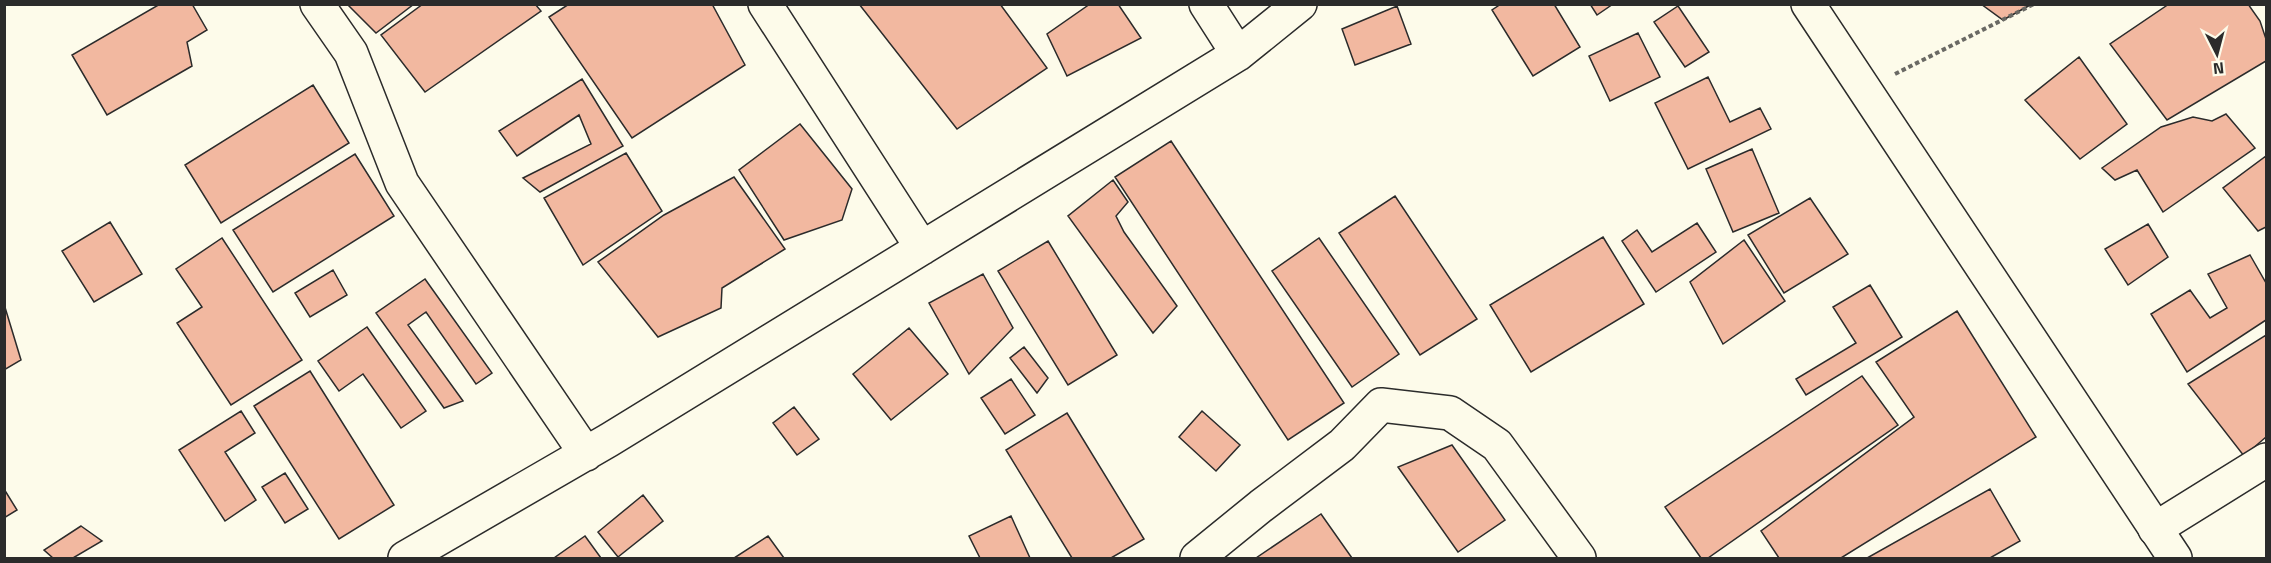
<svg xmlns="http://www.w3.org/2000/svg" width="2271" height="563" font-family="'Titillium Web',sans-serif">
  <style>
    .building { fill: #f2b8a0; stroke: #2b2b2b; stroke-width: 1.5 }
    .lines { fill: none; stroke-linecap: round; stroke-linejoin: round }
    .minor-casing { stroke: #2b2b2b; stroke-width: 36 }
    .highway-casing { stroke: #2b2b2b; stroke-width: 36 }
    .path { stroke: #6a6964; stroke-width: 4; stroke-dasharray: 4.5 3; stroke-linecap: butt }
    .minor { stroke: #fdfbea; stroke-width: 33 }
    .highway { stroke: #fdfbea; stroke-width: 33 }
  </style>
  <rect width="100%" height="100%" fill="#fdfbea"/>
  <path class="building" d="M160,4H192L207,30L187,42L192,66L107,115L72,55Z
    M347,4H414L376,33Z
    M423,4H535L541,11L425,92L381,35Z
    M569,4H712L745,65L632,138L549,17Z
    M859,4H1000L1047,68L957,129Z
    M1090,4H1118L1141,38L1067,76L1047,34Z
    M1501,4H1554L1580,47L1533,76L1492,10Z
    M1590,4H1613L1597,15Z
    M1981,4H2032L2003,20Z
    M2169,4H2248L2260,21L2266,39V61L2167,120L2110,44Z
    M1397,6L1411,44L1355,65L1342,29Z
    M1678,6L1709,52L1685,67L1654,22Z
    M1638,33L1660,77L1610,101L1589,56Z
    M2079,57L2127,124L2080,159L2025,100Z
    M1708,77L1730,122L1760,108L1771,129L1688,169L1655,103Z
    M582,79L623,146L540,192L523,178L591,144L579,115L517,156L499,131Z
    M313,85L349,143L221,223L185,165Z
    M2226,114L2255,148L2163,212L2137,170L2115,180L2102,168L2161,127L2193,117L2212,121Z
    M800,124L852,189L842,220L784,240L739,170Z
    M1171,141L1344,403L1288,440L1115,177Z
    M1752,149L1779,213L1733,232L1706,169Z
    M626,153L662,211L583,265L544,198Z
    M355,154L394,216L273,292L233,230Z
    M2266,156V227L2258,231L2223,188Z
    M734,177L785,249L722,288L721,308L658,337L598,262L664,215Z
    M1113,180L1128,202L1116,216L1124,232L1177,306L1153,333L1068,216Z
    M1395,196L1477,319L1420,355L1339,233Z
    M1810,198L1848,254L1784,293L1748,235Z
    M110,222L142,274L94,302L62,251Z
    M1697,223L1716,252L1656,292L1622,241L1637,230L1652,252Z
    M2148,224L2168,257L2128,285L2105,249Z
    M1603,237L1644,304L1531,372L1490,305Z
    M222,238L302,360L231,405L177,323L202,307L176,269Z
    M1319,238L1399,354L1352,387L1272,271Z
    M1744,240L1785,301L1723,344L1690,282Z
    M1048,241L1117,355L1068,385L998,271Z
    M2250,255L2266,283V320L2187,372L2151,314L2190,290L2210,318L2227,308L2208,274Z
    M333,270L347,295L310,317L295,293Z
    M983,274L1013,328L969,374L929,303Z
    M425,279L492,373L476,384L426,312L408,325L463,401L444,408L376,313Z
    M1870,285L1902,337L1806,395L1796,379L1856,343L1833,307Z
    M4,304L21,360L4,370Z
    M1957,311L2036,437L1841,558H1779L1761,531L1914,417L1876,362Z
    M367,327L426,411L401,428L363,374L339,391L318,361Z
    M909,328L948,374L891,420L853,374Z
    M2266,335V437L2244,456L2188,384Z
    M1024,347L1048,378L1037,393L1010,358Z
    M310,371L394,505L339,539L254,406Z
    M1862,376L1898,425L1708,558H1701L1665,507Z
    M1011,379L1035,415L1005,434L981,398Z
    M794,407L819,439L797,455L773,423Z
    M241,411L255,433L225,452L256,500L225,521L179,450Z
    M1202,411L1240,445L1216,471L1179,437Z
    M1067,413L1144,539L1111,558H1072L1006,450Z
    M1452,445L1505,520L1458,552L1398,467Z
    M285,473L308,509L285,523L262,487Z
    M4,489L17,510L4,518Z
    M1990,489L2020,541L1990,558H1867Z
    M643,495L663,521L618,557L598,532Z
    M1321,514L1352,558H1256Z
    M1011,516L1030,558H980L969,536Z
    M81,526L102,541L73,558H53L44,550Z
    M585,536L601,558H554Z
    M768,536L784,558H734Z"/>
  <g class="lines">
    <defs>
      <path id="minor" d="M317,4L351,53L402,183L586,454
        M765,4L922,248
        M1206,4L1238,54
        M2155,529L2266,460
        M405,558L609,440L1238,54L1300,4
        M1197,558L1261,506L1342,445L1381,405L1450,413L1497,445L1579,558"/>
      <path id="highway" d="M1808,4L2175,558"/>
    </defs>
    <use href="#minor" class="minor-casing"/>
    <use href="#highway" class="highway-casing"/>
    <path class="path" d="M1895,74L2034,4"/>
    <use href="#minor" class="minor"/>
    <use href="#highway" class="highway"/>
  </g>
  <rect width="2271" height="563" fill="none" stroke="#2b2b2b" stroke-width="12"/>
  <g transform="translate(2217 54) rotate(174)" stroke="#fdfbea" stroke-width="4.5" paint-order="stroke">
  <path d="M0-4.5L10 22L0 15L-10 22Z" fill="#2b2b2b"/>
  <text y="-9" font-size="16" font-weight="bold" text-anchor="middle" fill="#2b2b2b">N</text>
  </g>
</svg>
